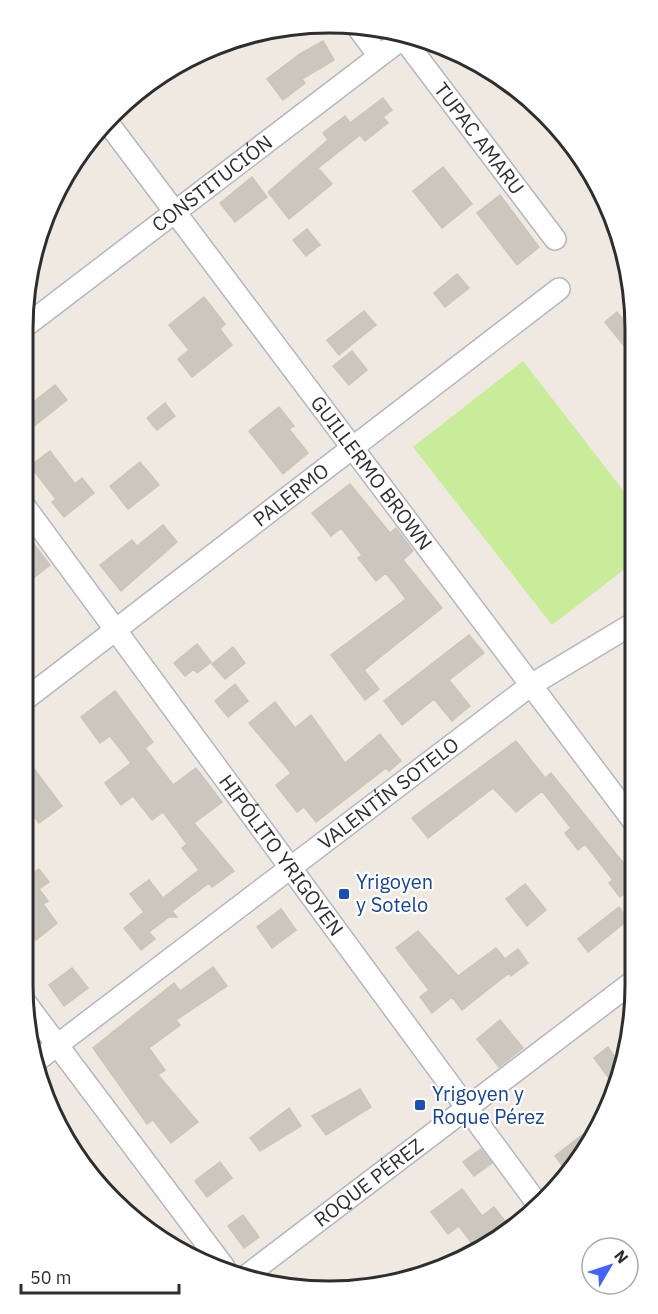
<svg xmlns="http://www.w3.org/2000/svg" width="658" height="1314" font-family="'IBM Plex Sans',sans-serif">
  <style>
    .pitch { fill: #c9ec9a }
    .building { fill: #cbc7bf; stroke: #cbc5ba; stroke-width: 1.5 }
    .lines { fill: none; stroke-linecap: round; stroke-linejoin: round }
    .minor-casing { stroke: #b4b7c1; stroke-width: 24 }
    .minor { stroke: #fff; stroke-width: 21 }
    .transit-dot { fill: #1a4fb4; stroke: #fff; stroke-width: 2 }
    .labels { text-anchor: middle; stroke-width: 4.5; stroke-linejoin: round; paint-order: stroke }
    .street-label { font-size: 20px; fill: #2e2e2e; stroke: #fff }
    .transit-label { font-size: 20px; fill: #164399; stroke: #fff; text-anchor: start }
    .rim { fill: none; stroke: #2e2e2e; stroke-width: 3 }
  </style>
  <rect width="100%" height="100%" fill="#efe9e1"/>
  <path class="pitch" d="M523,361L633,503L634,562L552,625L413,447Z"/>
  <path class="building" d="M323,41L334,60L302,79L305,83L283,100L267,79L300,54Z
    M383,98L392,110L383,117L388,123L365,141L360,135L318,168L332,184L289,219L268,192L328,140L323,133L345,116L350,123Z
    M443,167L472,204L442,228L413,191Z
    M252,177L267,197L235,222L220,203Z
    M500,195L539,247L517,265L477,213Z
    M307,229L320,245L306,256L293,240Z
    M457,274L469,288L445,307L434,293Z
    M204,297L225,324L220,329L232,345L192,377L178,359L189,350L169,325Z
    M364,311L376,325L339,355L327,340Z
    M617,312L633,332V357L605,322Z
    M352,351L367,370L349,385L333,366Z
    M55,385L67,400L33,427L23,414V410Z
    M165,403L175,416L157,430L147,418Z
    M279,407L294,426L289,429L308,453L283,474L249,431Z
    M50,451L75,484L82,478L94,493L64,517L52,502L56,499L30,466Z
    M140,462L159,485L128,509L110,486Z
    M350,484L390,533L396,528L413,551L403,560L442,608L364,670L379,689L365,700L331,655L406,599L386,573L376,581L358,558L362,555L341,528L331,536L312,513Z
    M163,525L177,542L121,591L100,565L132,540L137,546Z
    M23,530L50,565L23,586Z
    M469,635L484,653L449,680L470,706L452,721L434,699L402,725L384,701Z
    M197,644L211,662L197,673L194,669L185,676L174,663Z
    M233,647L245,663L225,679L212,664Z
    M235,684L248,701L228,717L215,701Z
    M115,691L153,742L145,748L173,785L196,768L222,802L194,823L234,871L212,887L209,883L172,911L177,917H169L149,932L155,939L141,950L124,928L144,912L130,894L149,880L163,898L199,870L182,848L187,844L163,812L152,820L133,796L121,805L105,783L131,763L110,736L100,743L81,717Z
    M275,702L295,728L311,715L345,763L380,734L401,761L389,771L386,768L316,822L304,807L297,812L276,785L291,773L249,723Z
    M516,741L545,778L551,773L625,865L635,880V885L620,897L609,883L613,880L585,844L578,850L565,833L571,828L542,791L516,812L493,788L428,838L412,818Z
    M23,754L62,806L39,823L23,801Z
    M23,867L29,876L39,869L49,882L39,889L48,901L43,904L57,923L36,940L23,924Z
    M525,884L546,910L527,926L506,899Z
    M619,907L628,920L588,952L578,939Z
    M281,909L296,930L272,948L257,927Z
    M418,931L458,976L496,948L505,959L518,949L528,963L511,976L509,973L462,1010L452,997L432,1013L420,997L429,990L396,948Z
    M213,967L227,986L176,1020L180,1025L149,1048L165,1070L158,1075L198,1122L171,1143L153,1120L147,1124L93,1048L174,983L180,991Z
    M72,968L88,988L64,1006L49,985Z
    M500,1020L523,1048L499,1067L477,1039Z
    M608,1047L619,1063L614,1085L594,1058Z
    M360,1089L371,1107L326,1135L312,1116Z
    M289,1108L301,1126L260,1151L250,1138Z
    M595,1125L598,1128L567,1172L555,1156Z
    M481,1149L492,1163L474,1176L463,1162Z
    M220,1162L232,1178L207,1197L195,1181Z
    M462,1189L482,1216L494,1207L508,1225L476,1249L459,1226L448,1234L431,1212Z
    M243,1215L259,1237L244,1248L228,1226Z"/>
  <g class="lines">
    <defs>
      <g id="minor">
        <path d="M356,25L379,56"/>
        <path id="s1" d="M403,38L555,239"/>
        <path id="s2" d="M108,123L634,822"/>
        <path id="s3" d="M23,328L403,38"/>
        <path id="s4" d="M23,504L539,1206"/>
        <path id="s5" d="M23,701L559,289"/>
        <path d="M25,1002L224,1267"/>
        <path id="s6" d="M35,1062L531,685L634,623"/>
        <path id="s7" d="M246,1276L635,980"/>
      </g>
    </defs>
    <use href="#minor" class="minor-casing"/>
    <use href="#minor" class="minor"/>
  </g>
  <g class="transit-dot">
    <rect x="338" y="888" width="12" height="12" rx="3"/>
    <rect x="414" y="1099" width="12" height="12" rx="3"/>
  </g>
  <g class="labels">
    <g class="street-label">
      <text dy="7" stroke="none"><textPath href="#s1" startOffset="126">TUPAC AMARU</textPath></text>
      <text dy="7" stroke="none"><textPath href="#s3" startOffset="238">CONSTITUCIÓN</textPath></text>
      <text dy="7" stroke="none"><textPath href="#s2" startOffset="438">GUILLERMO BROWN</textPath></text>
      <text dy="7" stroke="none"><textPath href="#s5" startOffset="338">PALERMO</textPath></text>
      <text dy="7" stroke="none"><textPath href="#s6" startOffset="444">VALENTÍN SOTELO</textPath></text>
      <text dy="7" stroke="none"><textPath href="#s4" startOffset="436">HIPÓLITO YRIGOYEN</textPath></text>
      <text dy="7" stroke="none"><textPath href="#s7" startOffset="154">ROQUE PÉREZ</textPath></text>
    </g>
    <g class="transit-label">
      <text x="356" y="889">Yrigoyen<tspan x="356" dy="23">y Sotelo</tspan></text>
      <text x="432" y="1101">Yrigoyen y<tspan x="432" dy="23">Roque Pérez</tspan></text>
    </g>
  </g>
  <path d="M0 0H658V1314H0ZM329 33H329A296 296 0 0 1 625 329V985A296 296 0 0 1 329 1281H329A296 296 0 0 1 33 985V329A296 296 0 0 1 329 33Z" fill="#fff" fill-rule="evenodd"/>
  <path class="rim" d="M329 33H329A296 296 0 0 1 625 329V985A296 296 0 0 1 329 1281H329A296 296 0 0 1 33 985V329A296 296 0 0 1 329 33Z"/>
  <g transform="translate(610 1266) rotate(51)"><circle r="28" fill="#ffffff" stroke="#ababab" stroke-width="1.5"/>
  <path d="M0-4.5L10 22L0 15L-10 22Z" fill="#4264fb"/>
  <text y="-9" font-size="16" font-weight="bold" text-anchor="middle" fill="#2e2e2e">N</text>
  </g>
  <path d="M21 1284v9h158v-9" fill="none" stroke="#2e2e2e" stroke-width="3"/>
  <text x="30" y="1284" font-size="18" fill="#2e2e2e" stroke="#ffffff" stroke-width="4.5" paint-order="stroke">50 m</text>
</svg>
